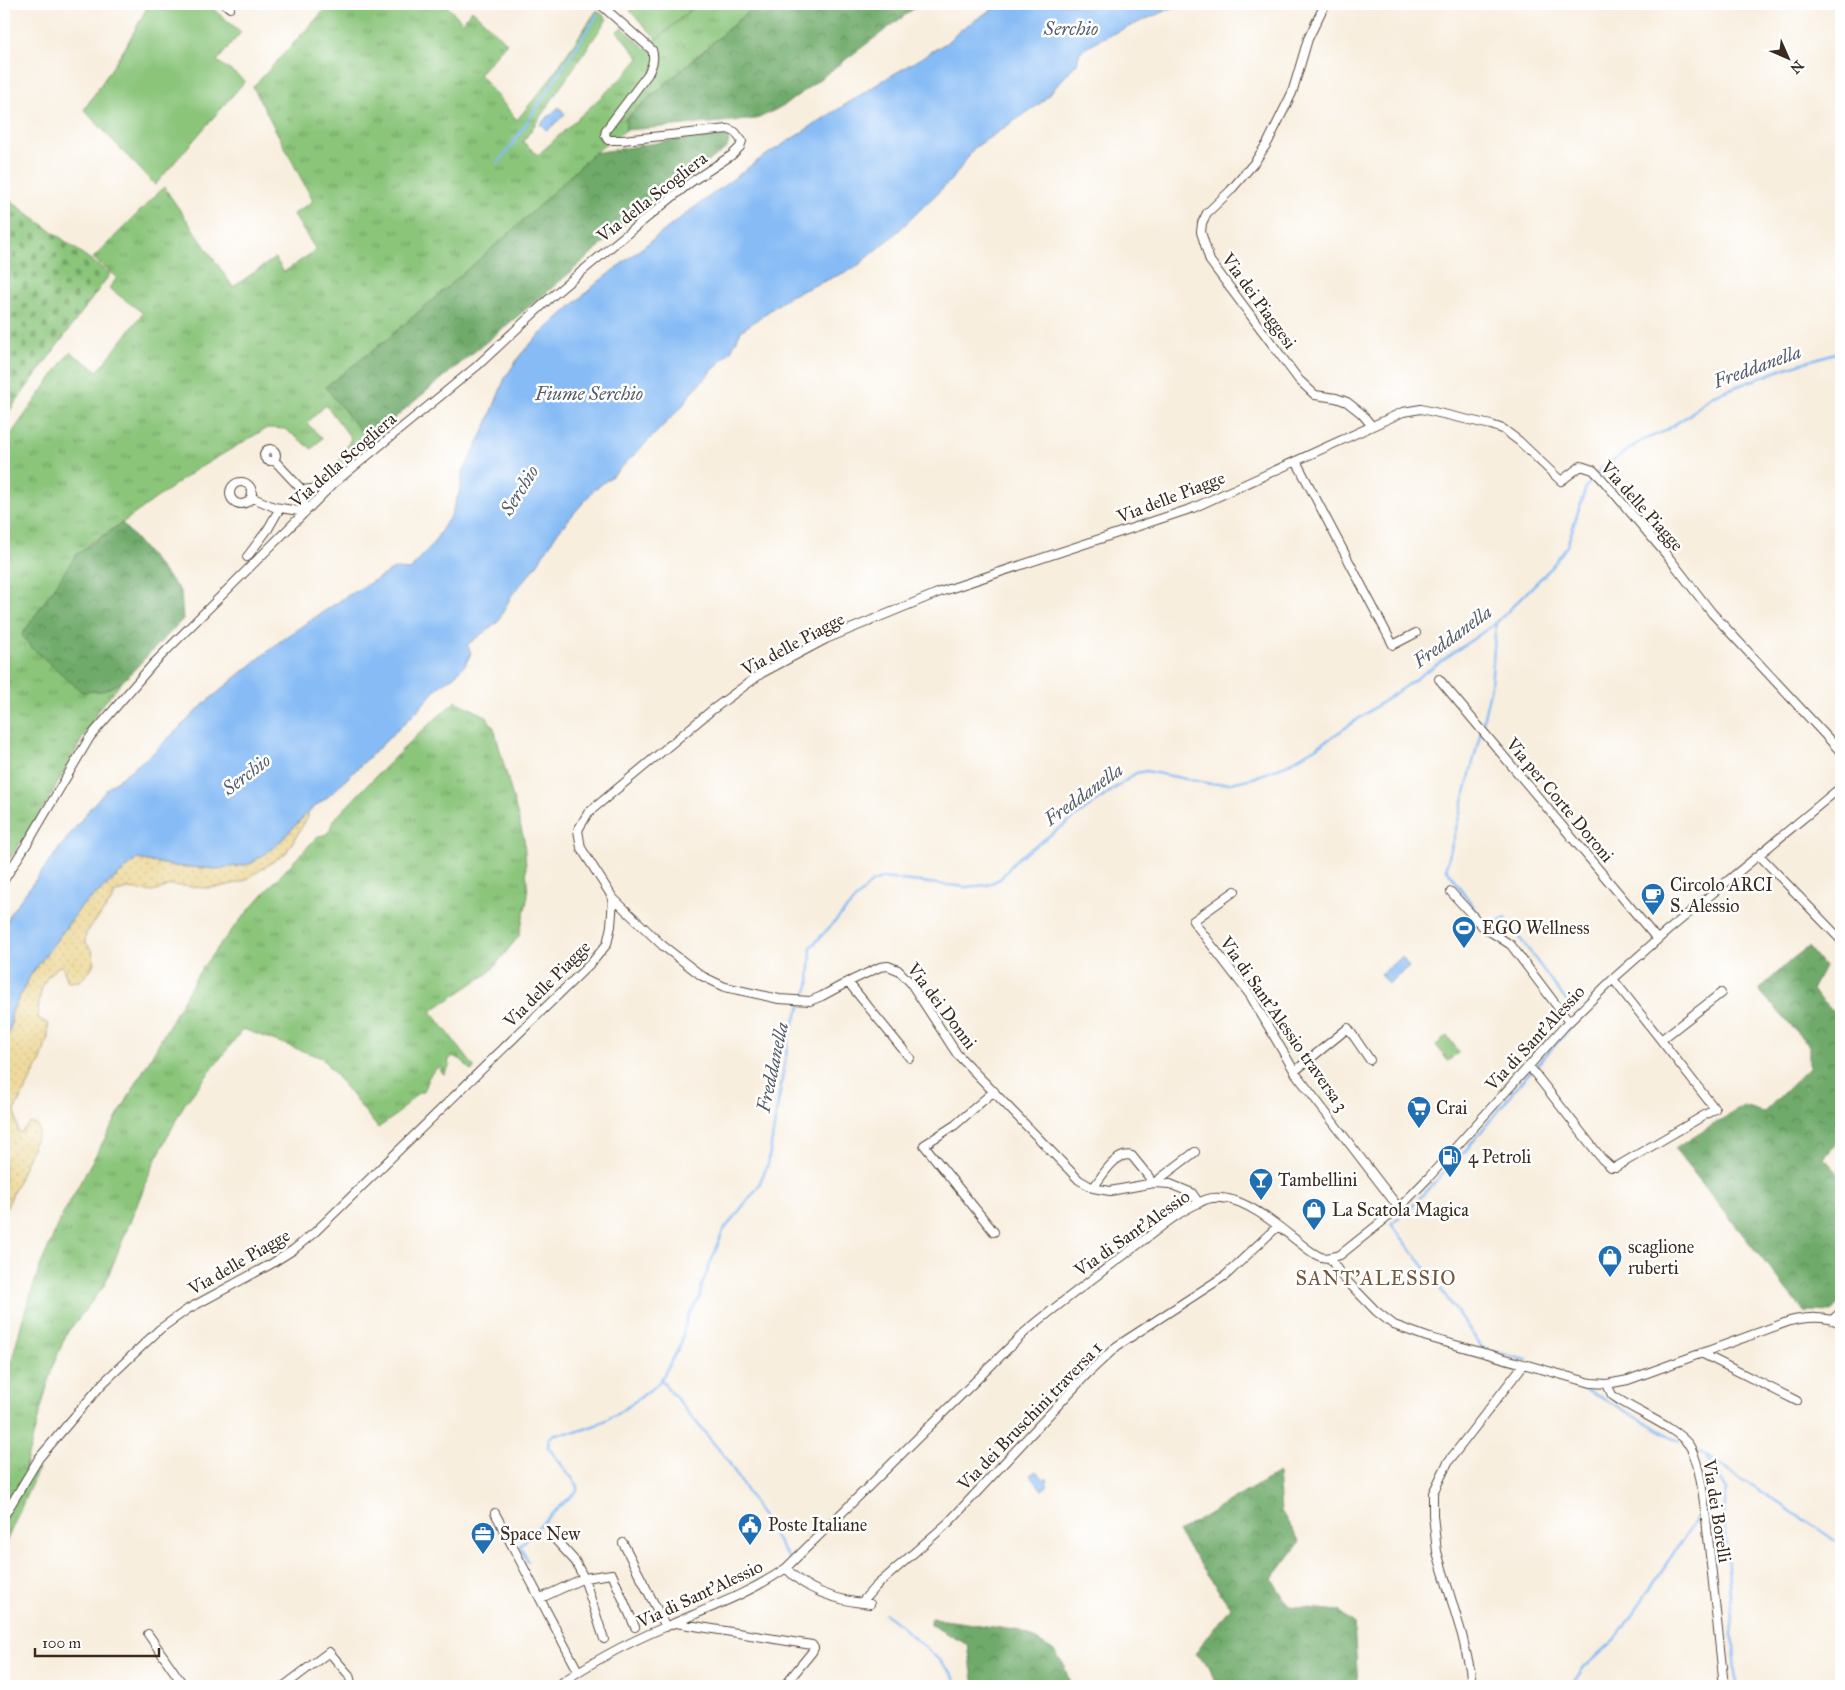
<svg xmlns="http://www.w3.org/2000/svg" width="1845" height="1690" font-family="'IM FELL Great Primer',serif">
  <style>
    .grass { fill: url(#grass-tufts); stroke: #62784c }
    .forest { fill: url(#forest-crowns); stroke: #556a44 }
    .sand { fill: url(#sand-dots); stroke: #94825e }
    .cemetery { fill: url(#cemetery-stones); stroke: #62784c }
    .garden { fill: #8ac57a; stroke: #62784c }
    .water { fill: #86bbf5; stroke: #60728a }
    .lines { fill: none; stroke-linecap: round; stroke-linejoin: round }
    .stream { stroke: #86bbf5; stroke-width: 2.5 }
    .minor-casing { stroke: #57473b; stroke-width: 10 }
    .minor { stroke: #fff; stroke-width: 8 }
    .labels { text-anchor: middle; stroke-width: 5; stroke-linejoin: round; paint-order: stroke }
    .street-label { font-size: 18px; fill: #3b2a1e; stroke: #fff }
    .poi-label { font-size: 18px; fill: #3b2a1e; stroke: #fff; text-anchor: start }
    .water-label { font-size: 19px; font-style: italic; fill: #555d69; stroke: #fff }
    .quarter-label { font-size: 20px; letter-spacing: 1px; fill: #76593c; stroke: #fff }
  </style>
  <defs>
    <pattern id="grass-tufts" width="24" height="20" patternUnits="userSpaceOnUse" patternTransform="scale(1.25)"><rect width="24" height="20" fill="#8ac57a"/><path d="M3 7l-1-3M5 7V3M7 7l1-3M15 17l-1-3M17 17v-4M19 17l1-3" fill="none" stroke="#72a063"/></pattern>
    <pattern id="forest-crowns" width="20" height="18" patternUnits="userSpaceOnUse" patternTransform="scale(1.25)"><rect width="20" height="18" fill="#6faa6a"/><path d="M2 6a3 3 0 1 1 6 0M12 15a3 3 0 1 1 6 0" fill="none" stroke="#5c8b57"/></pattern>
    <pattern id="sand-dots" width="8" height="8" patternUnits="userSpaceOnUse" patternTransform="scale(1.25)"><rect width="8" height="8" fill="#eeda9e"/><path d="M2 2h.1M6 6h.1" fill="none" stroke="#cdbb88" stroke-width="1.8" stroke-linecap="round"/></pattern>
    <pattern id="cemetery-stones" width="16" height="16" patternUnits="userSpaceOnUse" patternTransform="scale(1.25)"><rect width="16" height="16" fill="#8ac57a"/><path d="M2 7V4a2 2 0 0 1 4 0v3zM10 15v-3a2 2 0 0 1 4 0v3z" fill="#72a063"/></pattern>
  </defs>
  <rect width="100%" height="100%" fill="#fff"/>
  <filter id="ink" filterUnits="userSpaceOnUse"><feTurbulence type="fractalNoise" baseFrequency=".02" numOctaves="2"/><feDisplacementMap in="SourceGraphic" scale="10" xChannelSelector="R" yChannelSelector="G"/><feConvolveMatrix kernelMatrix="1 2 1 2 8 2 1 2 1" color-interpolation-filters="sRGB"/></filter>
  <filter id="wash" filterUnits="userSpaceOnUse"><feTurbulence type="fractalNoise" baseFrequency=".0096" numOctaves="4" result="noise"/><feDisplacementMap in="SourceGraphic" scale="20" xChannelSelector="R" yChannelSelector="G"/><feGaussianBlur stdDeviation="1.12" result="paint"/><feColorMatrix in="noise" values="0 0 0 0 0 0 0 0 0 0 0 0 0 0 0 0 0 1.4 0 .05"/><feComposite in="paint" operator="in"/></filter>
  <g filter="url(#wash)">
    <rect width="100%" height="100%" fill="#f8eede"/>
    <path class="grass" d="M330,4H445L463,22L472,10L507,43L479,74L517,120L548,82L597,10L607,19L523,142L538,155L626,74L639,58L617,31L623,28L646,49L651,41L663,34L698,4H757L626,118V130L594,153L512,231L384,342L326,387L369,441L328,483L325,479L341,458L351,438L326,405L307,423L322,438L312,449L285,429L267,428L194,471L122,523L88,545L103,691L122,682L98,710L49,799L4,868V444L70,352L98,371L143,313L109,288L117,278L93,258L164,187L233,287L275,258L284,272L316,250L293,214L313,201L253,87Z
      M456,701L486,716L494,728L524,839L528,896L519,936L490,972L431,1011L475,1068L471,1071L462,1060L452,1056L448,1062L450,1066L444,1074L441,1072V1066C430,1071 426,1081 424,1092H419L395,1116L378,1128L322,1058L243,1029L184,1105L154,1163L104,1286L67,1333L52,1368L25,1467L38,1469L4,1547V1389L23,1318L39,1269L62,1216L81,1181L198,974C233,924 276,880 318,836C328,835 330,832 332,822C372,780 411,738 456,701Z"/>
    <path class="forest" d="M757,4H920L785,105L757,119L626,130V119Z
      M725,132L729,140L727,148L641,210L565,277L405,409L369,441L325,387L384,342L512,231L594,153Z
      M122,523L181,592L183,619L122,682L103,691L82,692L31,647L22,635L76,555Z
      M1808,947L1824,967L1812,990L1841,1020V1138L1824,1158L1841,1176V1299L1832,1312L1810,1311L1805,1313L1675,1149L1743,1106L1764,1112L1809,1068V1046L1759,990L1792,959Z
      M1278,1473L1281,1511L1300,1542L1272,1579L1289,1606L1339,1611L1354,1624L1358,1686H1216L1209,1666L1195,1654L1230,1607L1178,1532Z
      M931,1618L1021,1631L1053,1650L1063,1663L1069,1680V1686H974L968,1645L931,1625Z"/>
    <path class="sand" d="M308,812V817L286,853L244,881L221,887L205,888L170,885L154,892L128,889L116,892L110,903L86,933L85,942L92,950L94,962L90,971L80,981L68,982L62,965C40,975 39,998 38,1018L48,1024V1037L41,1060L15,1109L18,1132H21L30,1123L37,1125L39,1131L5,1212L4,1228V1049L11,1026V1014L30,976L81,907L137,859L174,866L217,869L250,864L275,847Z"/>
    <path class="cemetery" d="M4,196L110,274L4,418Z"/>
    <path class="garden" d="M149,4H207L241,32L217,61L245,81L155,185L84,110L125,48Z
      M638,4H697L657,39L630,11Z
      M1447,1036L1459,1052L1448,1061L1436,1045Z"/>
    <path class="water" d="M1000,4H1181L1096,41L1080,52L1077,63L1041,103L974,148L954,177L892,237L855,268L790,296L741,331L731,351L691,393L681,408L617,472L594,490L558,532L534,569L511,596L498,622L467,645L471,653L465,665L454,676L437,688L417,711L330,795L308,812L275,847L250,864L217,869L174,866L137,859L81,907L30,976L11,1014V1026L4,1049V929L11,912L91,807L110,786L153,753L205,703L284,638L347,596L394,569L410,570L432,545L451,515L460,490L463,472L484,431L505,378L521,354L535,339L598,282L687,213L760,159L884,80L946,43L963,28Z
      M559,107L565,114L547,131L540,124Z
      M1402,957L1409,967L1388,984L1380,974Z
      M1036,1471L1044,1480L1046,1478L1048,1481L1046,1483L1048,1485L1042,1490L1030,1475Z"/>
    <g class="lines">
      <path class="stream" d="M497,164L510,148L598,14
        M1482,726L1491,686L1496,623
        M1481,731L1446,868L1485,923L1489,925L1505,918L1573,1010
        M1527,1360L1483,1349L1433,1278L1391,1224L1410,1208L1467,1149L1521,1082L1579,1019
        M661,1380L726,1458L789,1559
        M1564,1380L1606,1400L1679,1441
        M1700,1452L1841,1544
        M1704,1455L1726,1490L1724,1516L1737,1686
        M1708,1494L1714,1479V1471
        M528,1562L520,1546L541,1524L577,1491L578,1486L548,1447L549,1438L555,1434L576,1432L596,1425L617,1414L641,1397L659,1383L681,1344L687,1317L700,1297L702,1285L723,1231L758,1187L768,1164L790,1031L809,986L811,947L871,883L883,878L966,887L987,885L1000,879L1017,859L1136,773L1146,771L1211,784L1231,783L1253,778L1288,764L1322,744L1496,623L1549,570L1567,546L1586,487L1600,469L1641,441L1663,432L1689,415L1711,396L1786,368L1841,351
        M885,1614C897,1621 903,1629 913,1637C930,1652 949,1666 959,1686
        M584,1681L586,1686
        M1571,1686L1584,1667L1618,1636L1701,1512"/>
    </g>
  </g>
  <g filter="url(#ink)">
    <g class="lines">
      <defs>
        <path id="minor" d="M225,4L230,8
          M1325,4L1308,39L1292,93L1268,142L1254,163L1230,191L1207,213L1202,223L1201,232L1210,261L1299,380L1315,395L1336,398L1347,402L1361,413L1372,426
          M264 455a6 6 0 1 1 12 0a6 6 0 1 1-12 0Z
          M1296,461L1393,645L1416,633
          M230 493a11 11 0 1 1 22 0a11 11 0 1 1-22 0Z
          M302,490L330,487
          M251,497L274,507L305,512L302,490L274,460
          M247,557L268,529L280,508
          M1439,679L1657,939
          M1760,856L1841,940
          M4,880L33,834L90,737L153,664L333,484L477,366L550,298L617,242L691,182L732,155L740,147L742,141L735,132L728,129L623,140H608L605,135L606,130L648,74C652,66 655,59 652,50L600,4
          M1235,891L1193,921L1250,995L1296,1074L1399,1208
          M1451,892L1483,927L1511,945L1569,1022
          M613,898L662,945L702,976L725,987L779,999L810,1001L822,996L848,982L880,967L888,966L898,970L910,982L957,1054L1079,1180L1093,1188L1110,1191L1154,1183L1170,1184L1192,1193L1199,1203
          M848,982L910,1058
          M1661,1040L1721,993
          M1529,1066L1602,1159L1611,1167H1616L1715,1109L1613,979
          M1295,1071L1348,1028L1370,1060
          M994,1091L955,1125L924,1145L994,1232
          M1154,1183L1195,1152
          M1093,1188C1101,1178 1116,1150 1132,1156L1149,1177L1151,1183
          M1330,1258L1341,1275L1376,1311L1394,1325L1427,1337L1591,1383L1607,1384L1628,1380L1790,1321C1808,1317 1824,1316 1841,1323
          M1832,1320L1841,1312
          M1701,1353L1797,1401
          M1607,1384L1612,1395C1632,1410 1676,1427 1689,1445C1702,1464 1706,1521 1709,1546C1714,1592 1719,1639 1724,1686
          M495,1513L578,1671
          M4,1516L39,1458L103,1383L160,1329L188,1309L271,1264L293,1250L315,1232L593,961L607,944L611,926L613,898L581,848L578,830L588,813L712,710L762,673L826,639L940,592L1193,508L1403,412L1421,409L1491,425L1503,429L1519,441L1561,481L1581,466L1593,470L1602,479L1670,559L1712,613L1841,752
          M623,1543L666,1627
          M786,1568C807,1592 840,1601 870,1604
          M541,1598L584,1578L575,1561L553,1537
          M861,1603L875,1587L949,1522L1087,1374L1117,1346L1226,1275L1278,1226
          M676,1623L812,1645L814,1648L812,1652L784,1686
          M148,1634L184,1686
          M604,1639L584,1578L612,1574L635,1627
          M284,1686L329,1652L349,1675L352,1686
          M557,1686C591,1662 627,1643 665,1627C706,1609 749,1594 786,1568L1025,1332C1061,1302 1099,1274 1136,1246C1156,1231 1176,1213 1199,1203C1205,1199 1213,1197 1221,1198C1246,1199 1277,1225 1296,1240C1304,1246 1312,1254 1321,1257C1328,1259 1334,1257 1340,1255L1399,1208L1429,1177L1564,1027L1613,979L1666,932L1841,787
          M1472,1686L1470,1669L1462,1635L1437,1552L1433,1515V1493L1448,1462L1524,1364"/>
      </defs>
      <use href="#minor" class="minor-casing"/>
      <use href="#minor" class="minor"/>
    </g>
  </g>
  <defs>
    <symbol id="cafe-pin" viewBox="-11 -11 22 30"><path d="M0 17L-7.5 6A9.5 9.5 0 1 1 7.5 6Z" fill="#1f6fb2" stroke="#fff"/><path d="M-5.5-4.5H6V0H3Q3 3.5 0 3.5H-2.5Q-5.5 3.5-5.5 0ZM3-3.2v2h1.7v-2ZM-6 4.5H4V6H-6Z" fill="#fff"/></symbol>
    <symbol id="stadium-pin" viewBox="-11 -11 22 30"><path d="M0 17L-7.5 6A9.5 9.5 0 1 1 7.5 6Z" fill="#1f6fb2" stroke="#fff"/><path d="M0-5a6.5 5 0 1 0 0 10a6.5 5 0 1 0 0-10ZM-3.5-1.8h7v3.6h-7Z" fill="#fff"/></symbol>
    <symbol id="supermarket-pin" viewBox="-11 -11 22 30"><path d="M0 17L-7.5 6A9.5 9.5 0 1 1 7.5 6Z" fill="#1f6fb2" stroke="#fff"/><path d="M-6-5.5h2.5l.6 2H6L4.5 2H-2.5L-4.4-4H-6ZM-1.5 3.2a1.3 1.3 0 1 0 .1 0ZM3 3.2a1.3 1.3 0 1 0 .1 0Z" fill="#fff"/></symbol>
    <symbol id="fuel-pin" viewBox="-11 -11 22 30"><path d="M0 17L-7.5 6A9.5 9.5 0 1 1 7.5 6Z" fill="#1f6fb2" stroke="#fff"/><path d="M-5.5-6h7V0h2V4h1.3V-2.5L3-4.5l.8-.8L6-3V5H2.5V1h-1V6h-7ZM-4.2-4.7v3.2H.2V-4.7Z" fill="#fff"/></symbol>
    <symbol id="bar-pin" viewBox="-11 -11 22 30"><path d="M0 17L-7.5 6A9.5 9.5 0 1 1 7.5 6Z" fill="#1f6fb2" stroke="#fff"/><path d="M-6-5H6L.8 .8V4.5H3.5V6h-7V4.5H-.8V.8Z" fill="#fff"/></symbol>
    <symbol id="shop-pin" viewBox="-11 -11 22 30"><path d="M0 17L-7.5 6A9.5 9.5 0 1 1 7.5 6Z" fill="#1f6fb2" stroke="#fff"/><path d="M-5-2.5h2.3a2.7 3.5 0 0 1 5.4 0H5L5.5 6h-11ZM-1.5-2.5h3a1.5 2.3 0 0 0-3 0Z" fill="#fff"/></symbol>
    <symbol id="civic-pin" viewBox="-11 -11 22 30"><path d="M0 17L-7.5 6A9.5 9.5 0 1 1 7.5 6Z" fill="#1f6fb2" stroke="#fff"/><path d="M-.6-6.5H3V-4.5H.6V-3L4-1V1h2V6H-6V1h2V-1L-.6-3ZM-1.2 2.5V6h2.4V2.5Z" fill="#fff"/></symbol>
    <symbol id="office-pin" viewBox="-11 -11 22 30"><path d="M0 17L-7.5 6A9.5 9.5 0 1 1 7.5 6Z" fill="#1f6fb2" stroke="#fff"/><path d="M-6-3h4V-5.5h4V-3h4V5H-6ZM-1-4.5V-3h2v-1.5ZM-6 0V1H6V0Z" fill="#fff"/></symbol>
  </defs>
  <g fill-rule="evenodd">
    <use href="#cafe-pin" x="1639" y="881" width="28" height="38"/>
    <use href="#stadium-pin" x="1450" y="914" width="28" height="38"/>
    <use href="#supermarket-pin" x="1405" y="1094" width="28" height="38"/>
    <use href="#fuel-pin" x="1436" y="1143" width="28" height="38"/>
    <use href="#bar-pin" x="1247" y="1166" width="28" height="38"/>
    <use href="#shop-pin" x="1300" y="1196" width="28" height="38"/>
    <use href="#shop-pin" x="1596" y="1243" width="28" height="38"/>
    <use href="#civic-pin" x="736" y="1511" width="28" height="38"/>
    <use href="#office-pin" x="469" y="1520" width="28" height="38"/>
  </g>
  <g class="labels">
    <g class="street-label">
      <text transform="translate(652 197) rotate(-38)" y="6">Via della Scogliera</text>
      <text transform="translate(1259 301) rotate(54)" y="6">Via dei Piaggesi</text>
      <text transform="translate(343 460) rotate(-41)" y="6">Via della Scogliera</text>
      <text transform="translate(1171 497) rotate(-21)" y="6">Via delle Piagge</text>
      <text transform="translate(1642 506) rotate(48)" y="6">Via delle Piagge</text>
      <text transform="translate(793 644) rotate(-28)" y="6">Via delle Piagge</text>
      <text transform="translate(1560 800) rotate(50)" y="6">Via per Corte Doroni</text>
      <text transform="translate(547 984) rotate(-45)" y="6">Via delle Piagge</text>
      <text transform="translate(942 1006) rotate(53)" y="6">Via dei Donni</text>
      <text transform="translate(1284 1024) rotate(55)" y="6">Via di Sant'Alessio traversa 3</text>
      <text transform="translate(1535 1038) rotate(-47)" y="6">Via di Sant'Alessio</text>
      <text transform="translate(1132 1233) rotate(-35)" y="6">Via di Sant'Alessio</text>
      <text transform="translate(239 1262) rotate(-30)" y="6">Via delle Piagge</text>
      <text transform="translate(1030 1416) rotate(-46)" y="6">Via dei Bruschini traversa 1</text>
      <text transform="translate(1717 1511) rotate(81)" y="6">Via dei Borelli</text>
      <text transform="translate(700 1594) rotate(-25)" y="6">Via di Sant'Alessio</text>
    </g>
    <g class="poi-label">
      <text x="1670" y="891">Circolo ARCI<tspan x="1670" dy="21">S. Alessio</tspan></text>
      <text x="1482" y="934">EGO Wellness</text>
      <text x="1436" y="1114">Crai</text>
      <text x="1468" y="1163">4 Petroli</text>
      <text x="1278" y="1186">Tambellini</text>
      <text x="1332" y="1216">La Scatola Magica</text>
      <text x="1628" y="1253">scaglione<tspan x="1628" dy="21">ruberti</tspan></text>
      <text x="768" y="1531">Poste Italiane</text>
      <text x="500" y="1540">Space New</text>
    </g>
    <g class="water-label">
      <text x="1071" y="35">Serchio</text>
      <text transform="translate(1757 366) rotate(-20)" y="7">Freddanella</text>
      <text x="589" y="400">Fiume Serchio</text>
      <text transform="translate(519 490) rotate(-58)" y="7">Serchio</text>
      <text transform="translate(1452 636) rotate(-36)" y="7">Freddanella</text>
      <text transform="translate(246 774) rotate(-37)" y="7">Serchio</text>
      <text transform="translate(1083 794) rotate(-36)" y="7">Freddanella</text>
      <text transform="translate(772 1067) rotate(-78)" y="7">Freddanella</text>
    </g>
    <g class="quarter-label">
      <text x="1376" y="1285">SANT'ALESSIO</text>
    </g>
  </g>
  <rect width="1845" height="1690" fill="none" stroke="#fff" stroke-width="20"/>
  <g transform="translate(1788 58) rotate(135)" stroke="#ffffff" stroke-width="4" paint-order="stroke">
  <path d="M0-4L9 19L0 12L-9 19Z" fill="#3b2a1e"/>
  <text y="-8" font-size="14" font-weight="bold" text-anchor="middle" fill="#3b2a1e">N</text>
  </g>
  <path d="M35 1648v8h124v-8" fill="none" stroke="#3b2a1e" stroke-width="2.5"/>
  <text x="42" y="1648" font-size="15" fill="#3b2a1e" stroke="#ffffff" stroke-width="4" paint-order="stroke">100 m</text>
</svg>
